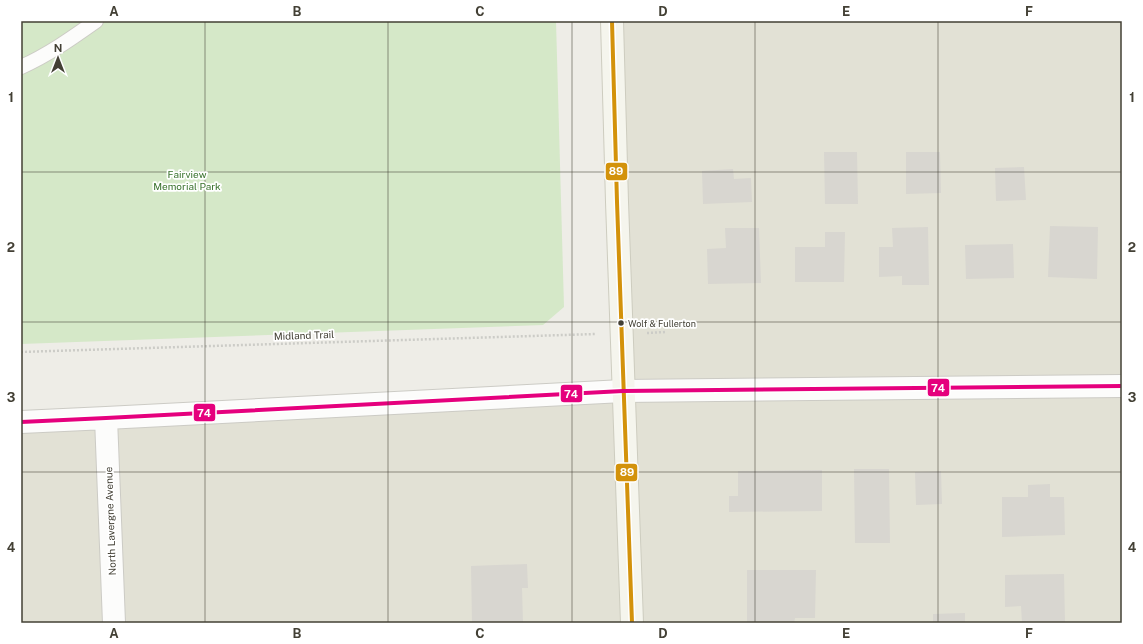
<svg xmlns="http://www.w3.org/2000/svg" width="1143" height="644" font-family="'Public Sans',sans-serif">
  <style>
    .residential { fill: #e2e1d5 }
    .green { fill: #d5e8c8 }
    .building { fill: #d8d6d0 }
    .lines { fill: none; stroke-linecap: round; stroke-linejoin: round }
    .service-casing { stroke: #cccbc5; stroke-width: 16 }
    .minor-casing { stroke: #cccbc5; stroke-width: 24 }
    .secondary-casing { stroke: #cdccbf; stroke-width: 24 }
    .path { stroke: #ccccc7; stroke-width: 2.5; stroke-dasharray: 2 2; stroke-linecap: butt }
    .service { stroke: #fcfcfb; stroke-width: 14 }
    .minor { stroke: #fcfcfb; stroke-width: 22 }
    .secondary { stroke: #f5f5ed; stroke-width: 22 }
    .bus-1-casing { stroke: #fff; stroke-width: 7 }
    .bus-2-casing { stroke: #fff; stroke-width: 7 }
    .bus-1 { stroke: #d3920b; stroke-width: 4 }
    .bus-2 { stroke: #e5007d; stroke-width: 4 }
    .grid { fill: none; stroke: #434035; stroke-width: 1; stroke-opacity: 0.55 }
    .bus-dot { fill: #434035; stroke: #fff; stroke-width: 1.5 }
    .labels { text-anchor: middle; stroke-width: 3.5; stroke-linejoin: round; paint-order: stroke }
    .bus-label { font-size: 9px; fill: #434035; stroke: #fff; text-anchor: start }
    .park-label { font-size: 10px; fill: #38712c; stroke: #fff }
    .street-label { font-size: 10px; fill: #434035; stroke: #fff }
    .line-badge { stroke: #fff; stroke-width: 1.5 }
    .badge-label { font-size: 11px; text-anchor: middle; font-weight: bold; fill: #fff }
    .neatline { fill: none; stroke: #434035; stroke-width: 1.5 }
    .grid-label { font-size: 13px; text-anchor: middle; font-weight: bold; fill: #434035 }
  </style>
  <rect width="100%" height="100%" fill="#eeede7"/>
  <path class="residential" d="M613,21H1122V623H21V422L623,391Z"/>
  <path class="green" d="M21,21H556L564,307L543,325L21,344Z"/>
  <path class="building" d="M824,152H857L858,204H825Z
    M906,152H940L941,193L906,194Z
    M1024,167L1026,200L996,201L995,168Z
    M733,169L734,179L751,178L752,202L703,204L702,171Z
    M1050,226L1098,227L1097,279L1048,277Z
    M928,227L929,285H902V276L879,277V247H893L892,228Z
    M725,228H759L761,283L708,284L707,249L726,248Z
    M825,232H845L844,282H795V247H825Z
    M1013,244L1014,278L966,279L965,245Z
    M854,469H889L890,543H855Z
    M822,470V511L729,512V496H738V471Z
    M941,471L942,504L916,505L915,472Z
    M1050,484V497H1064L1065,535L1002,537V497H1028V485Z
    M527,564L528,588H522L523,623H472L471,566Z
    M747,570H816L815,618H795L794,623H747Z
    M1064,574L1065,622L1022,623L1021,606L1005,607V575Z
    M965,613V623H933V614Z"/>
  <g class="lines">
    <defs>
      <path id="service" d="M21,67C48,55 72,38 96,21"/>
      <path id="minor" d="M106,418L114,623
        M21,422L106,418L623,391L1122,386"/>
      <path id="secondary" d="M612,21L617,202L632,623"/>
    </defs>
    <use href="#service" class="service-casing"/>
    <use href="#minor" class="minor-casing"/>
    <use href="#secondary" class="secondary-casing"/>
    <path class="path" d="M647,333L666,332
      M21,352L596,334"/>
    <use href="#service" class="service"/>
    <use href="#minor" class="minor"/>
    <use href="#secondary" class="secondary"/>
    <defs>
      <path id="bus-1" d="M612,21L617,202L632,623"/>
      <path id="bus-2" d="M21,422L106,418L623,391L1122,386"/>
    </defs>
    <use href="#bus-1" class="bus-1-casing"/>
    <use href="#bus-2" class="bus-2-casing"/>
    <use href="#bus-1" class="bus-1"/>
    <use href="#bus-2" class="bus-2"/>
  </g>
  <path class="grid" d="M205,21V623M388,21V623M572,21V623M755,21V623M938,21V623M21,172H1122M21,322H1122M21,472H1122"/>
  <circle class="bus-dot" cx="621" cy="323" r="3.5"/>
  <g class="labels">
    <g class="bus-label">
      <text x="628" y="327">Wolf &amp; Fullerton</text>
    </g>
    <g class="park-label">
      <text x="187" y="178">Fairview<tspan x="187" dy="12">Memorial Park</tspan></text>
    </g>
    <g class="street-label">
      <text transform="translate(304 335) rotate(-2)" y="4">Midland Trail</text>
      <text transform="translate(110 521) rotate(-92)" y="4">North Lavergne Avenue</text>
    </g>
  </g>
  <g class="line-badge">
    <rect x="605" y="162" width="23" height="19" rx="4" fill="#d3920b"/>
    <rect x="927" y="378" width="23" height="19" rx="4" fill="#e5007d"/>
    <rect x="560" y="384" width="23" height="19" rx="4" fill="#e5007d"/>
    <rect x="193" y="403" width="23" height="19" rx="4" fill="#e5007d"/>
    <rect x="615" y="463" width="23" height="19" rx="4" fill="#d3920b"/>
  </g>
  <g class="badge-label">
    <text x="616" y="175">89</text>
    <text x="938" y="392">74</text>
    <text x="571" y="398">74</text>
    <text x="204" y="417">74</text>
    <text x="627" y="476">89</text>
  </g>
  <rect width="1143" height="644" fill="none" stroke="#ffffff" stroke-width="44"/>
  <g transform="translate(58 58)" stroke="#ffffff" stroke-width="3" paint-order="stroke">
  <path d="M0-3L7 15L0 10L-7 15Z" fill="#434035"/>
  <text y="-6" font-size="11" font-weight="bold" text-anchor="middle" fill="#434035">N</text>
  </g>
  <rect x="22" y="22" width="1099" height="600" class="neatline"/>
  <g class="grid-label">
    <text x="114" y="16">A</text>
    <text x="297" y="16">B</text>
    <text x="480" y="16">C</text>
    <text x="663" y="16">D</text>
    <text x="846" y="16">E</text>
    <text x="1029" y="16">F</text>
    <text x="11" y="102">1</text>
    <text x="1132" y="102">1</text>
    <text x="11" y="252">2</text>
    <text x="1132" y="252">2</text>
    <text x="11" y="402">3</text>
    <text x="1132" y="402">3</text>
    <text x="11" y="552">4</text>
    <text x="1132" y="552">4</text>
    <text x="114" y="638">A</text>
    <text x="297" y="638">B</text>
    <text x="480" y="638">C</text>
    <text x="663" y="638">D</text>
    <text x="846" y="638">E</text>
    <text x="1029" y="638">F</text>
  </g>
</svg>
